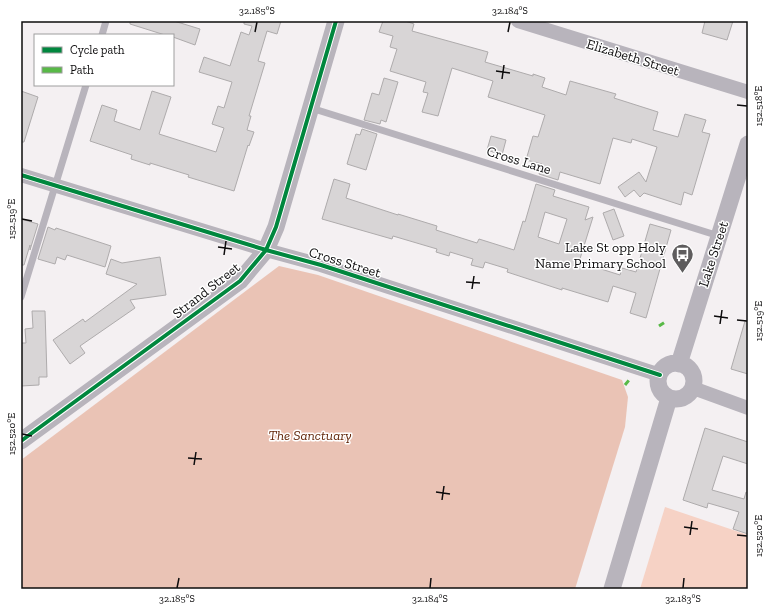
<svg xmlns="http://www.w3.org/2000/svg" width="769" height="610" font-family="'Zilla Slab',serif">
  <style>
    .green { fill: #f6d2c5 }
    .forest { fill: #eac3b5 }
    .building { fill: #d8d5d6; stroke: #aeabac; fill-rule: evenodd }
    .lines { fill: none; stroke-linecap: round; stroke-linejoin: round }
    .service { stroke: #b8b4bc; stroke-width: 7 }
    .minor { stroke: #b8b4bc; stroke-width: 14 }
    .tertiary { stroke: #b8b4bc; stroke-width: 17 }
    .quiet { stroke: #58b947; stroke-width: 3; stroke-dasharray: 6 3; stroke-linecap: butt }
    .cycleway-casing { stroke: #fff; stroke-width: 6 }
    .cycleway { stroke: #00873e; stroke-width: 4 }
    .ticks { fill: none; stroke: #0d0c0d; stroke-width: 1.5 }
    .labels { text-anchor: middle; stroke-width: 3; stroke-linejoin: round; paint-order: stroke }
    .street-label { font-size: 14px; fill: #0d0c0d; stroke: #fff }
    .poi-label { font-size: 14px; fill: #0d0c0d; stroke: #fff; text-anchor: end }
    .park-label { font-size: 14px; font-style: italic; fill: #612508; stroke: #fff }
    .neatline { fill: none; stroke: #0d0c0d; stroke-width: 1.5 }
    .ticks-label { font-size: 10px; text-anchor: middle; fill: #0d0c0d }
  </style>
  <rect width="100%" height="100%" fill="#f4f0f2"/>
  <path class="green" d="M665,507L748,535V589H640Z"/>
  <path class="forest" d="M279,266L318,275L622,380L628,397L625,427L575,589H21V460Z"/>
  <path class="building" d="M130,21H174L200,29L195,45L173,37V35H165L130,24Z
    M244,21H281L277,34L267,31L258,61L265,63L249,116H251L247,130L254,132L249,146L248,145L234,191L188,177L189,175L150,163V165L131,159L132,155L90,141L102,105L117,110L114,121L140,130L152,91L171,97L159,134L216,152L224,128L212,124L218,106L224,108L232,82L199,72L204,57L230,66L241,32L249,35L252,26L244,24Z
    M383,21H405L414,24L412,31L488,52L485,62L533,76V74L545,78L542,87L566,95L570,81L616,94L614,98L658,112L653,130L678,137L685,114L706,120L702,132L710,134L692,195L684,192L681,205L644,193L640,197L634,190L625,197L618,187L639,172L646,182L657,147L632,139L631,143L613,138L600,184L560,172L558,180L539,174L542,164L526,160L533,136L538,137L545,115L488,97L493,81L452,68L438,116L422,112L428,93L423,92L426,82L390,71L397,49L390,47L393,36L379,32Z
    M705,21H733L727,40L702,33Z
    M384,78L398,82L386,122L381,120L380,124L364,120L372,93L379,95Z
    M21,91L38,97L24,142H21Z
    M362,129L377,134L366,170L347,164L356,134L360,135Z
    M491,136L506,140L502,155L487,150Z
    M334,179L350,184L346,198L398,215V214L437,226L436,230L477,243L479,239L514,250L523,221L525,222L536,184L555,190L553,196L589,207L585,220L593,217L579,262L620,275L622,268L636,272L650,224L671,230L646,318L630,313L636,293L613,286L608,302L562,288V290L507,272L508,269L485,262L483,268L471,265L473,259L450,252L449,256L436,252L437,249L393,236L392,239L322,219ZM545,212L567,219L559,244L538,237Z
    M614,209L624,236L613,240L603,213Z
    M21,219L38,224L30,250V245L24,265H21Z
    M48,227L55,230L56,228L111,246L105,267L67,255L65,260L57,257L55,264L38,259Z
    M160,257L166,295L130,300L135,308L80,346L85,353L70,364L53,340L83,319L85,322L137,284L106,274L111,259L122,263Z
    M32,311H45L47,377H39V385L21,386V343H26L25,329L33,328Z
    M745,321L748,322V374L731,369Z
    M705,428L748,442V464L723,456L712,490L744,499L746,492L748,493V534L733,529L739,512L708,503L707,508L683,500Z"/>
  <g class="lines">
    <path class="service" d="M102,35L106,21
      M311,108L719,236
      M21,297L86,85"/>
    <path class="minor" d="M518,21L748,92
      M21,175L266,250L321,265L660,375
      M693,388L748,408"/>
    <path class="tertiary" d="M658 381a18 18 0 1 1 36 0a18 18 0 1 1-36 0Z
      M679,364L748,144
      M21,441L240,281L266,250L276,227L336,21
      M612,589L669,398"/>
    <path class="quiet" d="M659,326L665,322
      M625,385L629,380"/>
    <defs>
      <path id="cycleway" d="M21,175L266,250L321,265L660,375
        M21,441L240,281L266,250L276,227L336,21"/>
    </defs>
    <use href="#cycleway" class="cycleway-casing"/>
    <use href="#cycleway" class="cycleway"/>
  </g>
  <path class="ticks" d="M255,32L257,22M508,32L510,22M496,71L510,73M502,79L504,65M737,105L747,106M22,219L32,221M218,247L232,249M224,255L226,241M466,282L480,283M472,289L474,276M714,316L728,318M737,320L747,321M720,324L722,310M22,434L32,436M188,458L202,459M194,465L196,452M436,492L450,494M442,500L444,486M684,527L698,529M690,535L692,521M737,535L747,536M177,588L179,578M430,588L431,578M683,588L684,578"/>
  <defs>
    <symbol id="bus-pin" viewBox="-11 -11 22 30"><path d="M0 17L-7.5 6A9.5 9.5 0 1 1 7.5 6Z" fill="#5e5c5d" stroke="#fff"/><path d="M-5-6H5V4H4V6H2V4H-2V6H-4V4H-5ZM-3.5-4V0h7V-4ZM-3.5 1.2v1.5H-2V1.2ZM2 1.2v1.5H3.5V1.2Z" fill="#fff"/></symbol>
  </defs>
  <g fill-rule="evenodd">
    <use href="#bus-pin" x="670" y="242" width="25" height="34"/>
  </g>
  <g class="labels">
    <g class="street-label">
      <text transform="translate(633 57) rotate(17)" y="5">Elizabeth Street</text>
      <text transform="translate(519 160) rotate(17)" y="5">Cross Lane</text>
      <text transform="translate(713 254) rotate(-72)" y="5">Lake Street</text>
      <text transform="translate(345 262) rotate(17)" y="5">Cross Street</text>
      <text transform="translate(206 290) rotate(-38)" y="5">Strand Street</text>
    </g>
    <g class="poi-label">
      <text x="666" y="252">Lake St opp Holy<tspan x="666" dy="16">Name Primary School</tspan></text>
    </g>
    <g class="park-label">
      <text x="310" y="440">The Sanctuary</text>
    </g>
  </g>
  <rect width="769" height="610" fill="none" stroke="#ffffff" stroke-width="44"/>
  <rect x="34" y="34" width="140" height="52" fill="#ffffff" stroke="#9e9e9e"/>
  <rect x="42" y="47" width="20" height="6" fill="#00873e" stroke="#9e9e9e"/>
  <text x="70" y="54" font-size="12" fill="#0d0c0d">Cycle path</text>
  <rect x="42" y="67" width="20" height="6" fill="#58b947" stroke="#9e9e9e"/>
  <text x="70" y="74" font-size="12" fill="#0d0c0d">Path</text>
  <rect x="22" y="22" width="725" height="566" class="neatline"/>
  <g class="ticks-label">
    <text x="257" y="14">32.185°S</text>
    <text x="510" y="14">32.184°S</text>
    <text transform="translate(758 106) rotate(-90)" y="4">152.518°E</text>
    <text transform="translate(11 219) rotate(-90)" y="4">152.519°E</text>
    <text transform="translate(758 321) rotate(-90)" y="4">152.519°E</text>
    <text transform="translate(11 434) rotate(-90)" y="4">152.520°E</text>
    <text transform="translate(758 536) rotate(-90)" y="4">152.520°E</text>
    <text x="177" y="602">32.185°S</text>
    <text x="430" y="602">32.184°S</text>
    <text x="683" y="602">32.183°S</text>
  </g>
</svg>
